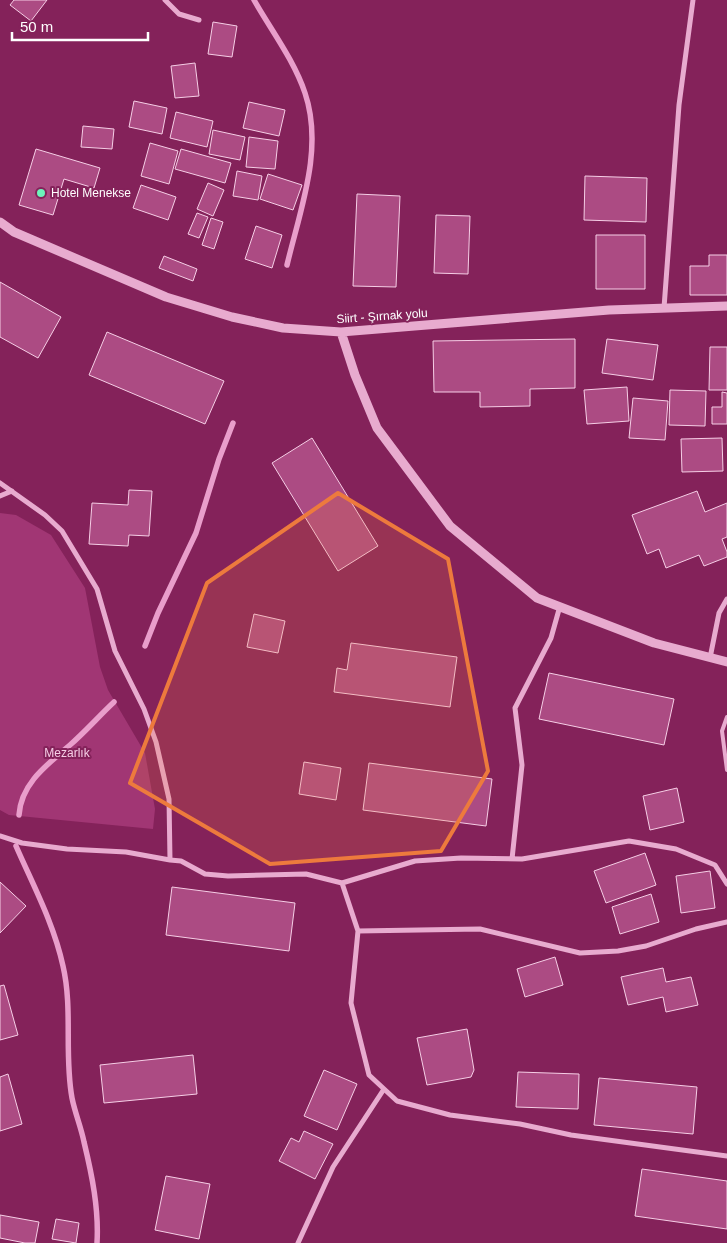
<svg xmlns="http://www.w3.org/2000/svg" width="727" height="1243" font-family="Helvetica,sans-serif">
  <style>
    .green { fill: #a13674 }
    .lines { fill: none; stroke-linecap: round; stroke-linejoin: round }
    .stream { stroke: #e99ecb; stroke-width: 5.5 }
    .building { fill: #ac4b83; stroke: #f6cee6 }
    .service { stroke: #e8abcf; stroke-width: 4 }
    .minor { stroke: #e8abcf; stroke-width: 5 }
    .tertiary { stroke: #e8abcf; stroke-width: 9 }
    .marked { fill: #ed7a3d; fill-opacity: 0.2; stroke: #ed7a3d; stroke-width: 4; stroke-linejoin: round }
    .poi-dot { fill: #6df4bb; stroke: #84225a; stroke-width: 2 }
    .labels { text-anchor: middle; stroke-width: 4; stroke-linejoin: round; paint-order: stroke }
    .poi-label { font-size: 12px; fill: #fff; stroke: #84225a; text-anchor: start }
    .street-label { font-size: 12px; fill: #fff; stroke: #84225a }
    .park-label { font-size: 12px; fill: #f6cee6; stroke: #84225a }
  </style>
  <rect width="100%" height="100%" fill="#84225a"/>
  <path class="green" d="M0,513L16,515L51,535L85,588L100,667L108,690L145,753L155,809L153,829L9,815L0,810Z"/>
  <g class="lines">
    <path class="stream" d="M254,0C271,30 294,60 305,93C324,149 300,210 287,265
      M145,646L158,613L196,533L219,459L233,423
      M19,815C21,783 48,764 70,745C85,732 99,716 114,702
      M16,846C33,885 54,924 63,966C73,1009 64,1055 72,1098C75,1113 81,1127 84,1142C92,1175 99,1209 97,1243"/>
  </g>
  <path class="building" d="M14,0H47L31,21L10,5Z
    M213,22L237,26L232,57L208,54Z
    M195,63L199,96L175,98L171,66Z
    M134,101L167,108L162,134L129,127Z
    M249,102L285,110L279,136L243,128Z
    M176,112L213,121L207,147L170,138Z
    M83,126L114,129L112,149L81,147Z
    M213,130L245,137L240,160L209,154Z
    M249,137L278,141L275,169L246,167Z
    M150,143L178,151L169,184L141,176Z
    M36,149L100,168L94,188L64,179L53,215L19,205Z
    M181,149L231,163L225,183L175,169Z
    M237,171L262,176L258,200L233,196Z
    M268,174L302,185L293,210L260,199Z
    M585,176L647,178L646,222L584,220Z
    M208,183L224,190L213,216L197,209Z
    M141,185L176,197L168,220L133,208Z
    M357,194L400,196L396,287L353,286Z
    M197,213L208,217L199,238L188,234Z
    M436,215L470,216L468,274L434,273Z
    M211,218L223,222L214,249L202,245Z
    M256,226L282,235L272,268L245,259Z
    M596,235H645V289H596Z
    M709,255H727V295H690V266H709Z
    M164,256L197,269L193,281L159,268Z
    M0,282L61,317L38,358L0,337Z
    M107,332L224,381L205,424L89,375Z
    M575,339V388L530,389V406L480,407V392H434L433,341Z
    M607,339L658,345L653,380L602,373Z
    M710,347H727V390H709Z
    M627,387L629,421L587,424L584,390Z
    M670,390L706,391L705,426L669,425Z
    M722,392L727,393V424H712V407H722Z
    M633,398L668,401L665,440L629,438Z
    M312,438L378,546L338,571L272,463Z
    M722,438L723,471L682,472L681,439Z
    M129,490L152,491L149,536L129,535L128,546L89,544L92,503L128,505Z
    M697,491L705,512L727,503V537L722,539L727,552V557L704,566L699,555L666,568L659,549L647,554L632,515Z
    M254,614L285,621L278,653L247,647Z
    M351,643L457,657L450,707L334,692L337,668L347,670Z
    M549,673L674,699L664,745L539,719Z
    M304,762L341,768L336,800L299,794Z
    M369,763L492,779L486,826L363,810Z
    M677,788L684,822L650,830L643,796Z
    M645,853L656,885L606,903L594,871Z
    M710,871L715,908L681,913L676,876Z
    M0,882L26,906L0,933Z
    M172,887L295,903L289,951L166,935Z
    M651,894L659,922L620,934L612,907Z
    M555,957L563,985L525,997L517,969Z
    M663,968L666,982L691,977L698,1005L666,1012L663,997L628,1005L621,977Z
    M4,985L18,1035L0,1040V986Z
    M467,1029L474,1070L471,1077L427,1085L417,1038Z
    M193,1055L197,1094L104,1103L100,1065Z
    M324,1070L357,1084L337,1130L304,1116Z
    M518,1072L579,1074L578,1109L516,1107Z
    M8,1074L22,1124L0,1131V1077Z
    M599,1078L697,1087L693,1134L594,1125Z
    M304,1131L333,1144L315,1179L279,1161L291,1138L299,1142Z
    M642,1169L727,1181V1229L635,1216Z
    M166,1176L210,1184L199,1239L155,1230Z
    M0,1215L39,1222L35,1243H25L0,1238Z
    M56,1219L79,1223L76,1243L52,1239Z"/>
  <g class="lines">
    <path class="service" d="M727,717L722,731L727,770"/>
    <path class="minor" d="M165,0L179,14L199,20
      M664,308L679,105L693,0
      M0,483L45,515L62,531L97,589L115,651L144,709L156,742L169,799L170,860
      M0,496L12,491
      M710,658L719,613L727,599
      M0,836L22,843L67,849L126,852L170,860L181,861L205,874L228,876L306,874L342,883L415,861L461,858L522,859L629,841L676,849L715,865L727,884
      M512,859L522,765L515,708L551,638L560,606
      M342,883L358,931L351,1003L369,1075L397,1101L450,1115L520,1124L571,1135L727,1156
      M358,931L480,929L580,953L618,951L646,946L696,929L727,922
      M298,1243L333,1167L384,1089"/>
    <path class="tertiary" d="M0,222L14,232L166,297L232,317L283,328L341,332L609,310L727,306
      M341,332L355,375L377,428L450,526L537,598L654,643L727,662"/>
  </g>
  <path class="marked" d="M338,493L448,559L488,771L441,851L270,864L130,783L207,583Z"/>
  <circle class="poi-dot" cx="41" cy="193" r="5"/>
  <g class="labels">
    <g class="poi-label">
      <text x="51" y="197">Hotel Menekse</text>
    </g>
    <g class="street-label">
      <text transform="translate(382 316) rotate(-4)" y="4">Siirt - Şırnak yolu</text>
    </g>
    <g class="park-label">
      <text x="67" y="757">Mezarlık</text>
    </g>
  </g>
  <path d="M12 32v8h136v-8" fill="none" stroke="#ffffff" stroke-width="2.5"/>
  <text x="20" y="32" font-size="15" fill="#ffffff" stroke="#84225a" stroke-width="4" paint-order="stroke">50 m</text>
</svg>
